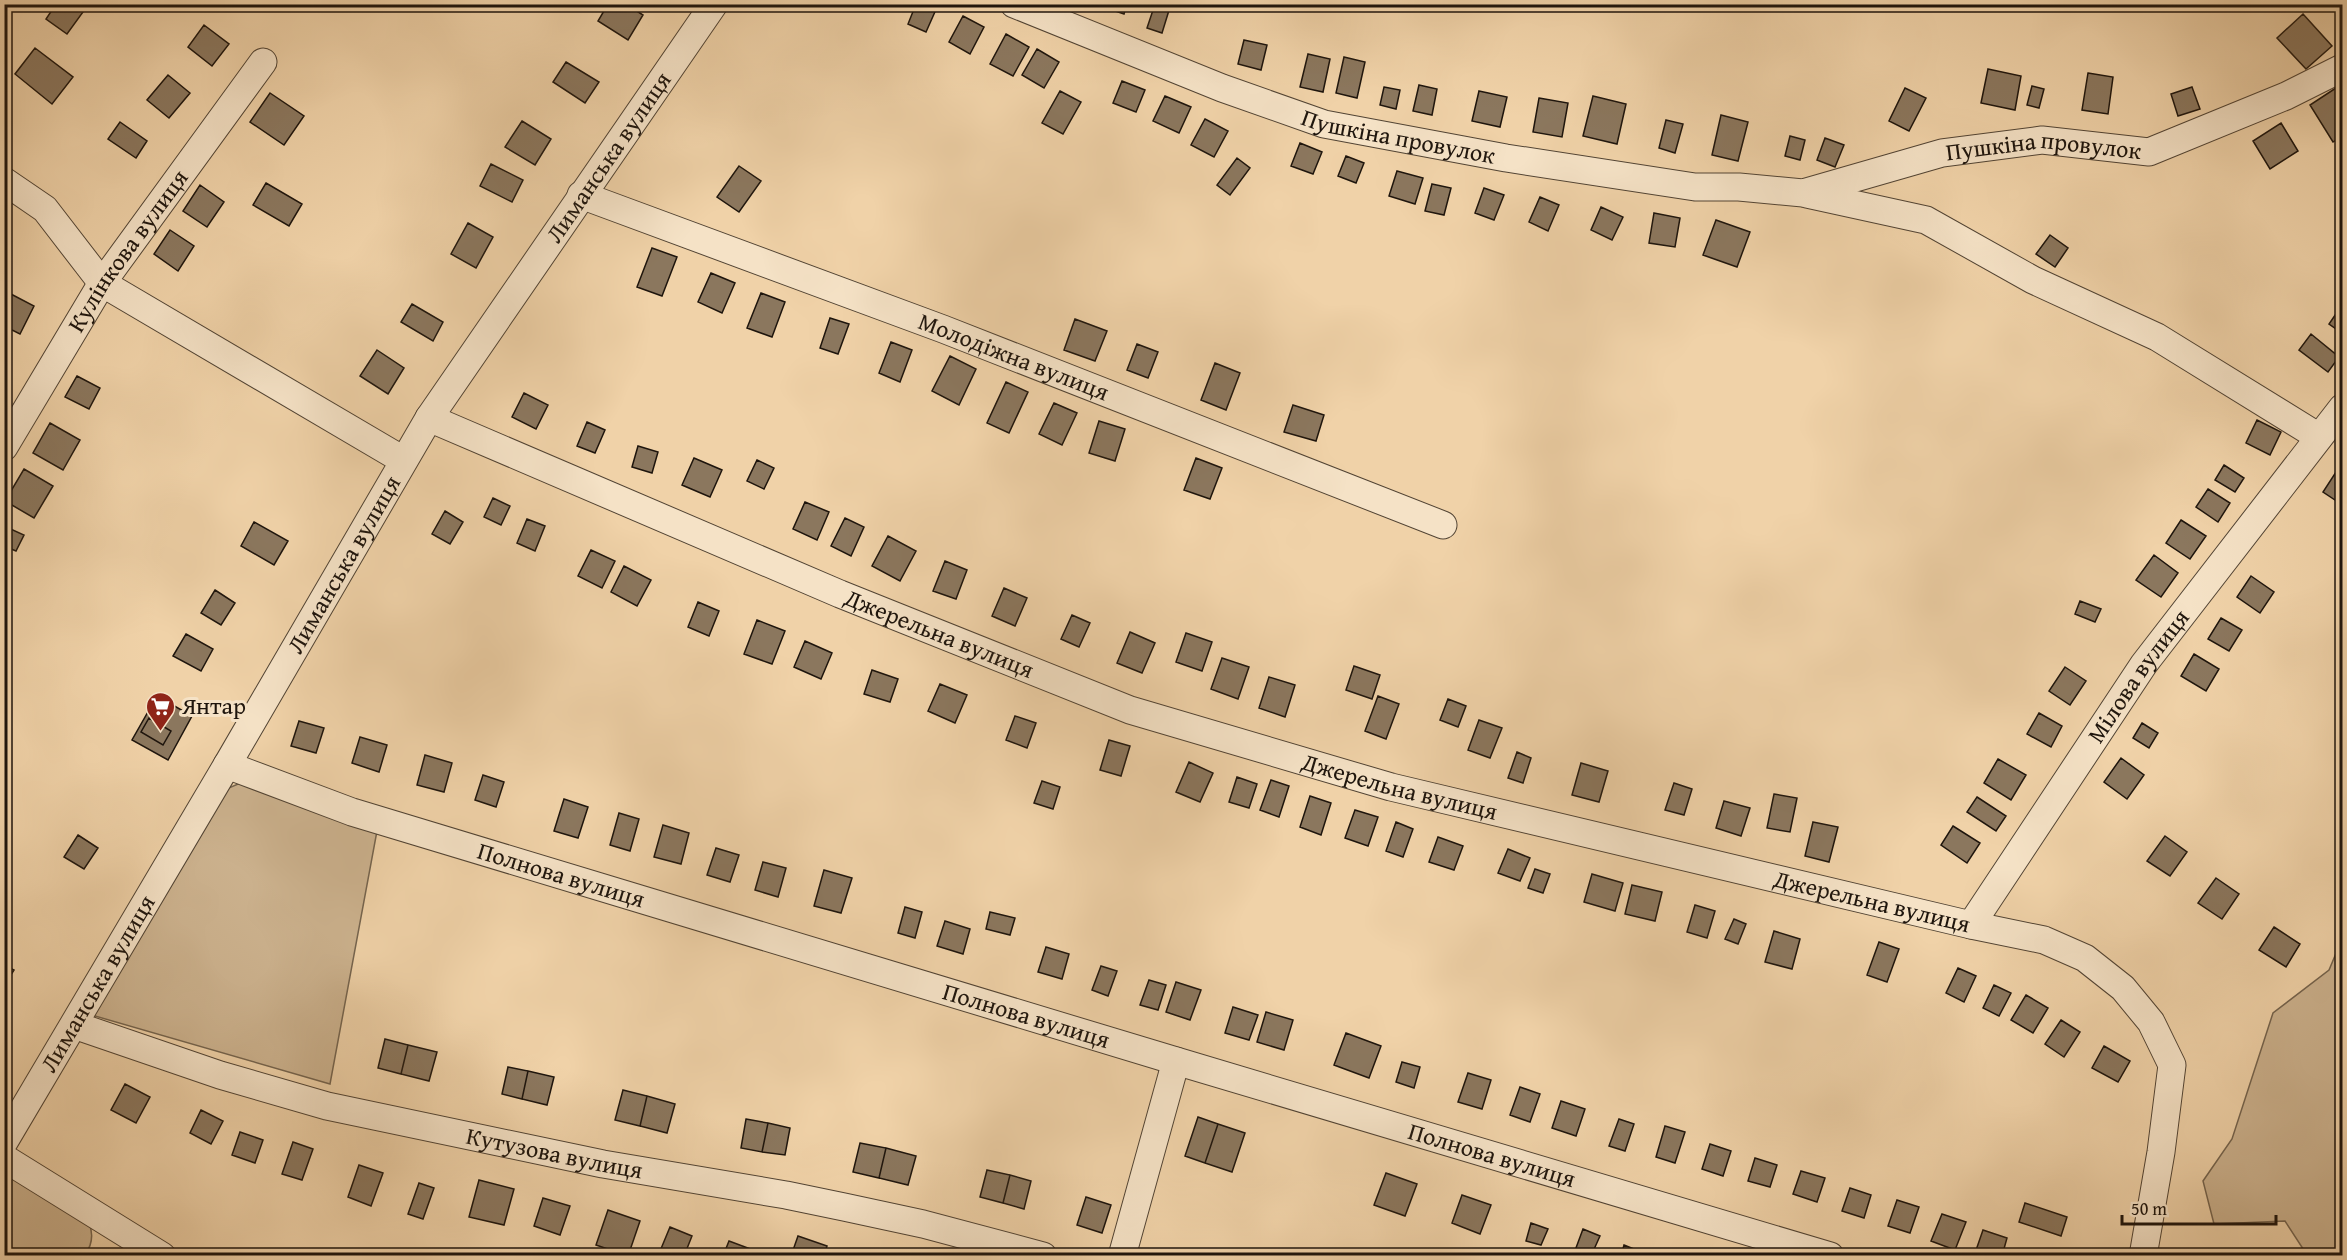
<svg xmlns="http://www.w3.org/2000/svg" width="2347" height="1260" font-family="'Gentium Book Plus',serif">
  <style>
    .green { fill: #ccb28e; stroke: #75644e; stroke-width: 1.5 }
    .building { fill: #8b775e; stroke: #1e150d; stroke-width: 1.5 }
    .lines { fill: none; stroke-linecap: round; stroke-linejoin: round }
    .minor-casing { stroke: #524434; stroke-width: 29 }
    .minor { stroke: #f5e2c6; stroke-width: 27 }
    .labels { text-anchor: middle; stroke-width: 6; stroke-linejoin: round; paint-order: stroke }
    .street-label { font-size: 24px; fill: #1e150d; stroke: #f5e2c6 }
    .poi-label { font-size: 24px; fill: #1e150d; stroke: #f5e2c6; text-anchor: start }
  </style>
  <rect width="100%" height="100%" fill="#f0d2a8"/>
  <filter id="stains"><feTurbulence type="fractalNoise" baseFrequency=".00333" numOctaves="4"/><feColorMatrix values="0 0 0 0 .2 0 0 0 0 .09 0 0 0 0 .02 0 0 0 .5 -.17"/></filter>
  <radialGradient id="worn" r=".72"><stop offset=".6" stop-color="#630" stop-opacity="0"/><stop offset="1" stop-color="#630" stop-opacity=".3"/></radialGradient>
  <path class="green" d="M254,783L377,831L330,1084L95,1016L97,1000L224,790L238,784Z
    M2342,939V1255H2307L2285,1221L2214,1224L2203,1181L2232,1139L2273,1013L2329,970Z
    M5,1174L89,1223C94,1235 92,1245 85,1255L5,1256Z"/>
  <path class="building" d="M56,4H72L83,12L67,34L46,19Z
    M608,4H626L643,15L628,40L598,21Z
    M916,4L938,5L926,32L908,24Z
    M1105,4H1127L1124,14L1104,7Z
    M1155,4L1170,7L1162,33L1147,28Z
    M2303,14L2332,46L2306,69L2277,38Z
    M963,16L984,27L970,54L949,42Z
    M204,25L229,44L212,66L188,47Z
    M1006,34L1029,47L1013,76L990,64Z
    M1244,40L1267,45L1261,70L1238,64Z
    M35,48L73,77L52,104L15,74Z
    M1037,49L1059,62L1044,88L1022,75Z
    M1308,54L1330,59L1323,92L1300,87Z
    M1344,57L1365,62L1357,98L1336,93Z
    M566,62L599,82L585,103L553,82Z
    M1988,69L2021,76L2015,110L1981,103Z
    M2088,73L2113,77L2108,114L2082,110Z
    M168,75L190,93L169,118L147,100Z
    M1122,81L1145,90L1136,112L1113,103Z
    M2342,84V136L2333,142L2310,105Z
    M1419,85L1437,89L1432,115L1413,111Z
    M2032,86L2044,89L2039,108L2027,105Z
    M1384,87L1400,90L1396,109L1380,105Z
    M2192,87L2200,109L2178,116L2171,94Z
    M1905,88L1926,98L1909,131L1889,121Z
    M1060,91L1081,102L1063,134L1042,123Z
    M1479,91L1507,97L1500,127L1472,121Z
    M270,93L304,116L284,145L250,122Z
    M1165,96L1191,107L1179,133L1153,121Z
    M1593,96L1626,104L1617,144L1583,136Z
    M1539,98L1568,103L1562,137L1533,132Z
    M1721,115L1748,122L1738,161L1712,155Z
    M1205,119L1228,131L1214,157L1191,145Z
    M1666,120L1683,124L1675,153L1659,148Z
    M522,121L551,139L535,165L505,147Z
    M120,122L147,141L136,158L108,139Z
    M2281,123L2298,151L2270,169L2253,141Z
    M1790,136L1805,140L1800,160L1785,156Z
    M1825,138L1844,145L1835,167L1817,160Z
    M1300,143L1322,152L1313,174L1291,166Z
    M1346,156L1364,163L1356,183L1338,176Z
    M1237,158L1250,168L1230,195L1217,185Z
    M491,164L523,180L512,202L480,186Z
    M739,166L761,181L739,212L717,197Z
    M1397,171L1423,178L1415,204L1389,196Z
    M266,183L302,204L289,226L253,205Z
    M1432,184L1451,188L1444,215L1425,211Z
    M200,185L224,202L207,227L183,211Z
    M1484,188L1504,195L1494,220L1475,213Z
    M1540,197L1559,205L1548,231L1529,222Z
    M1601,207L1623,217L1612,240L1591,230Z
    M1654,213L1680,218L1675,247L1649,243Z
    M1716,220L1750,232L1737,267L1703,255Z
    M468,223L493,237L476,268L451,254Z
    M170,230L194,246L178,271L154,254Z
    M2050,235L2068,248L2055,267L2036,254Z
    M652,248L677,257L662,296L637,287Z
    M711,273L735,283L722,313L698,302Z
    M9,293L34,306L20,334L4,326V302Z
    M761,293L785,302L772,337L747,328Z
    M412,304L443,322L433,341L401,322Z
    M2342,305V333L2329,324Z
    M830,318L849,324L838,354L820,348Z
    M1075,319L1107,331L1095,361L1064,350Z
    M2311,334L2339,357L2328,372L2299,350Z
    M891,342L912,350L900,382L879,373Z
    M1137,344L1158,352L1148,378L1127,370Z
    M377,350L404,368L388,394L360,376Z
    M950,356L976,369L959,405L932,391Z
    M1215,363L1240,373L1226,410L1201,400Z
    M77,376L100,388L89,409L65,397Z
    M1006,382L1028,392L1009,433L987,423Z
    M524,393L548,405L536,429L512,417Z
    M1054,403L1077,413L1062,445L1039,434Z
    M1293,405L1324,415L1316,441L1284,432Z
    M2257,420L2281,432L2270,455L2246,443Z
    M1099,421L1125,429L1115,461L1089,453Z
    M587,422L605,430L595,453L577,446Z
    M50,423L80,440L63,470L33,453Z
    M638,446L658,452L652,473L632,467Z
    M694,458L722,470L710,497L682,485Z
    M1196,458L1222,468L1210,499L1184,490Z
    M757,460L774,468L764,489L747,481Z
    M2224,465L2244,478L2235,492L2215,480Z
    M24,469L53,486L34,518L5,501Z
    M2336,472L2342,476L2341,504L2323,492Z
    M2208,489L2230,503L2218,522L2196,507Z
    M493,498L510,506L501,525L484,517Z
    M805,502L829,512L817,540L793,529Z
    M445,511L463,522L450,544L432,534Z
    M845,518L864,527L851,556L831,546Z
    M527,519L545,526L535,551L517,543Z
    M2181,520L2206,536L2190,559L2166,543Z
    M254,522L288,541L274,565L241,546Z
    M4,526L24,535L16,551L4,546Z
    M888,536L916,551L900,581L872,566Z
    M591,550L615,561L602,588L578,576Z
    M2154,555L2178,573L2161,597L2136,580Z
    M945,561L967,570L956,599L933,591Z
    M624,566L651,580L637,606L611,592Z
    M2251,576L2274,592L2260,613L2237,597Z
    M1004,588L1027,598L1015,626L992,616Z
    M215,590L235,603L221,625L201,613Z
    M2080,601L2101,609L2095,622L2075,614Z
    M698,602L719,611L709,636L688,627Z
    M1072,615L1090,623L1079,647L1061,639Z
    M2221,618L2242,630L2229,651L2208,639Z
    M757,620L785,631L772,664L744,654Z
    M1130,632L1155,643L1142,673L1117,663Z
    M1186,633L1212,642L1202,671L1176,662Z
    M186,634L213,649L201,671L173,656Z
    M805,641L832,653L821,679L794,667Z
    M2194,654L2219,669L2206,691L2181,676Z
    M1222,658L1249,667L1238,699L1211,689Z
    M1354,666L1380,675L1372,699L1346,690Z
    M2065,667L2086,681L2070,705L2049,691Z
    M872,670L898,679L890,702L864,694Z
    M1269,677L1295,685L1285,717L1259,708Z
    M940,684L967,695L955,723L928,711Z
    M157,696L192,716L168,760L132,740Z
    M1378,696L1399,704L1386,739L1365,731Z
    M1448,699L1466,706L1458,727L1440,720Z
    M2039,713L2062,726L2051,747L2027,734Z
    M1015,716L1036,723L1027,748L1006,740Z
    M149,718L171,731L163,745L141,732Z
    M1479,720L1502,728L1490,758L1468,750Z
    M299,721L324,728L316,753L291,746Z
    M2142,723L2158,733L2149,748L2133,738Z
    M360,737L387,745L379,772L352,763Z
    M1109,740L1130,746L1121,776L1100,770Z
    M1517,752L1531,758L1523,783L1508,778Z
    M425,755L452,763L444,792L417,785Z
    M2121,758L2144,775L2127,799L2104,782Z
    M1998,759L2026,775L2011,800L1984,783Z
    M1189,762L1213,773L1200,802L1176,792Z
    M1581,763L1608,771L1599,802L1572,795Z
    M483,775L504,782L496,807L475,800Z
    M1237,777L1257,784L1249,808L1229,802Z
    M1271,780L1289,786L1279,817L1260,810Z
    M1042,781L1060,787L1053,809L1034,803Z
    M1674,783L1692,789L1684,815L1665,810Z
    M1774,794L1797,798L1790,832L1767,828Z
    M1310,796L1331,803L1321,835L1300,827Z
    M1977,797L2006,816L1996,831L1967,812Z
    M564,799L588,807L578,838L554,831Z
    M1724,801L1750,808L1741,836L1716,828Z
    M1355,810L1378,817L1368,846L1345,838Z
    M619,813L639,819L630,851L610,845Z
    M1396,822L1413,829L1403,857L1386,851Z
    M1813,822L1838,827L1829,862L1805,856Z
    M663,825L689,833L681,864L654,857Z
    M1953,826L1980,843L1967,863L1941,845Z
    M78,835L98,848L84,869L64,857Z
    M2165,836L2187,852L2170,876L2147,861Z
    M1438,837L1463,846L1454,870L1429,862Z
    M716,848L739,855L730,882L707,875Z
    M1508,849L1530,858L1520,881L1498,873Z
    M763,862L786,868L778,897L755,890Z
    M1535,869L1550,874L1543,893L1528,888Z
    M824,870L852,878L841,913L814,906Z
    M1592,874L1623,883L1615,911L1584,902Z
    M2216,878L2239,894L2222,919L2198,903Z
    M1632,885L1662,892L1655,921L1625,914Z
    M1695,905L1715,911L1707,938L1687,932Z
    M905,907L922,912L915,938L898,933Z
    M990,912L1015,918L1010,935L986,929Z
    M1734,919L1746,924L1738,944L1725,939Z
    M945,921L970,929L963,954L937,946Z
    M2274,927L2300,944L2286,967L2259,950Z
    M1774,931L1800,939L1792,969L1765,962Z
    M1879,942L1899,949L1887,982L1867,975Z
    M1046,947L1069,954L1062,979L1038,972Z
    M4,965L14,970L4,986Z
    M1101,966L1117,971L1108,996L1092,990Z
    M1958,968L1976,976L1964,1002L1946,993Z
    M1149,980L1166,985L1158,1010L1140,1005Z
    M1176,982L1201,990L1190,1020L1166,1012Z
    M1994,985L2011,993L1999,1016L1983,1008Z
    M2026,995L2048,1008L2033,1033L2011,1020Z
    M1233,1007L1258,1015L1249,1040L1225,1033Z
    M1266,1012L1293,1020L1284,1050L1257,1042Z
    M2061,1020L2080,1032L2064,1057L2045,1044Z
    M1346,1033L1381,1046L1369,1078L1334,1065Z
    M385,1039L408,1045L401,1074L378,1068Z
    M408,1045L437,1052L429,1081L401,1074Z
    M2104,1046L2130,1061L2118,1082L2092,1068Z
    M1402,1062L1420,1067L1414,1088L1396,1082Z
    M508,1067L528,1071L522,1099L502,1094Z
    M528,1071L554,1077L547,1105L522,1099Z
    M1468,1073L1491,1080L1482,1109L1458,1102Z
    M125,1084L150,1097L136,1123L111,1110Z
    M1520,1087L1540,1094L1530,1122L1510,1115Z
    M623,1090L647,1096L640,1126L615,1120Z
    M647,1096L675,1104L667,1133L640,1126Z
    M1561,1101L1585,1109L1576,1136L1552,1128Z
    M201,1110L223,1121L211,1144L190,1133Z
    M1198,1117L1218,1124L1205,1163L1185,1156Z
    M746,1119L768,1123L762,1152L741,1148Z
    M1619,1119L1634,1124L1625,1151L1609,1146Z
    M768,1123L790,1128L785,1155L762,1152Z
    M1218,1124L1245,1133L1232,1172L1205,1163Z
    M1665,1126L1685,1132L1675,1163L1656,1157Z
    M240,1132L263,1140L255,1163L232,1155Z
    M293,1142L313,1149L302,1180L282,1174Z
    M860,1143L886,1148L879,1178L853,1172Z
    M1710,1144L1731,1151L1723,1176L1702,1169Z
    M886,1148L916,1156L908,1185L879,1178Z
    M1755,1158L1777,1165L1770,1187L1748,1181Z
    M359,1165L383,1173L371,1206L348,1197Z
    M987,1170L1010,1175L1003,1203L980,1197Z
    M1801,1171L1825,1178L1817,1202L1793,1194Z
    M1386,1173L1417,1184L1405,1216L1374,1205Z
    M1010,1175L1031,1181L1024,1209L1003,1203Z
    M479,1180L514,1189L504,1225L469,1217Z
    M419,1183L434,1188L423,1219L408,1214Z
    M1850,1188L1871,1195L1864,1218L1842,1211Z
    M1462,1195L1491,1205L1480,1234L1452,1223Z
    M1086,1197L1111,1205L1102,1233L1077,1225Z
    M543,1198L570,1206L560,1235L534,1226Z
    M1897,1200L1919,1207L1910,1233L1888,1226Z
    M2025,1203L2067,1217L2061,1236L2019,1222Z
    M608,1210L640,1221L628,1256L596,1245Z
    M1942,1214L1966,1222L1955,1250L1931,1241Z
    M1531,1223L1548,1229L1541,1245L1526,1241Z
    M670,1227L692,1236L684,1256H658Z
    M1583,1229L1600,1236L1591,1256H1573Z
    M1983,1230L2007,1238L2002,1256H1974Z
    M798,1236L827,1246L824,1256H791Z
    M729,1241L764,1254L763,1256H723Z
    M1624,1245L1651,1256H1621Z"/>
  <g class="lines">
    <defs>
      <g id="minor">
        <path id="s1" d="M1014,4L1222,88L1324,124L1506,158L1695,187H1739L1803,193L1942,153L2042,140L2149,152L2286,96L2342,68"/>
        <path d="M4,181L45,209L102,283L403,460"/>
        <path d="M1807,194L1926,220L2033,280L2157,337L2319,437"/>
        <path id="s2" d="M581,195L943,329L1443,525"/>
        <path id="s3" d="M429,418L840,594L1130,710L1391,787L1971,925L2044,940L2085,958L2123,988L2151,1022L2172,1065L2161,1152L2143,1256"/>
        <path id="s4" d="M4,447L102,283L263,62"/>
        <path id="s5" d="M227,765L352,812L1176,1061L1830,1256"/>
        <path id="s6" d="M1971,925L2144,664L2342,408"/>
        <path id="s7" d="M74,1025L220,1075L327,1106L603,1164L786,1195L844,1207L923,1224L1043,1256"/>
        <path id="s8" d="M4,1142L227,765L429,418L714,4"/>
        <path d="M4,1158L162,1256"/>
        <path d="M1122,1256L1176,1061"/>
      </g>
    </defs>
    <use href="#minor" class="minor-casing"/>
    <use href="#minor" class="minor"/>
  </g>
  <defs>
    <symbol id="supermarket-pin" viewBox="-11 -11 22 30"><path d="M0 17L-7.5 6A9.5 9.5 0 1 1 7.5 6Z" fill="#8f2418" stroke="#f5e2c6"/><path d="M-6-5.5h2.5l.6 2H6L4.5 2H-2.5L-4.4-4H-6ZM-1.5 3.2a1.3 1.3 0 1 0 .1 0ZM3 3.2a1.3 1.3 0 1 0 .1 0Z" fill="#fff"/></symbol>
  </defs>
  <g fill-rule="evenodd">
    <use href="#supermarket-pin" x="144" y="690" width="33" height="45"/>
  </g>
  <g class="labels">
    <g class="street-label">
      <text dy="8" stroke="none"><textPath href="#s1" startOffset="408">Пушкіна провулок</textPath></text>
      <text dy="8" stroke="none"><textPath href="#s1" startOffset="1064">Пушкіна провулок</textPath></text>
      <text dy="8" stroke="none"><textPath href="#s8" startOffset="1156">Лиманська вулиця</textPath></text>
      <text dy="8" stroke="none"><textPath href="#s4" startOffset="232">Кулінкова вулиця</textPath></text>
      <text dy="8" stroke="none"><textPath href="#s2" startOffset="462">Молодіжна вулиця</textPath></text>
      <text dy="8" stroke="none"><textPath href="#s8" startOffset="670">Лиманська вулиця</textPath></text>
      <text dy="8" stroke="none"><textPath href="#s3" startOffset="554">Джерельна вулиця</textPath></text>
      <text dy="8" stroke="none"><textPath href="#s6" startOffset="300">Мілова вулиця</textPath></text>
      <text dy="8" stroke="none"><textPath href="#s3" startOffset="1040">Джерельна вулиця</textPath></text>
      <text dy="8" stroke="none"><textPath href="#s5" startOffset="352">Полнова вулиця</textPath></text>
      <text dy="8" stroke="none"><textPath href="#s3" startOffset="1526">Джерельна вулиця</textPath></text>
      <text dy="8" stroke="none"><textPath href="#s8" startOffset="184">Лиманська вулиця</textPath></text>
      <text dy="8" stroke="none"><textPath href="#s5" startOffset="838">Полнова вулиця</textPath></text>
      <text dy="8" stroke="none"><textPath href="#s7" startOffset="498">Кутузова вулиця</textPath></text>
      <text dy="8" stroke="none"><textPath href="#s5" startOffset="1324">Полнова вулиця</textPath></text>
    </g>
    <g class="poi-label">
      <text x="182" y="714">Янтар</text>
    </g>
  </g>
  <rect width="2347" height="1260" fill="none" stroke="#f0d2a8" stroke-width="24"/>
  <rect x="6" y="6" width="2335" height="1248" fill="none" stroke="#1e150d" stroke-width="3"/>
  <rect x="12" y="12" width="2323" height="1236" fill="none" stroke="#1e150d" stroke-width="1.5"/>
  <path d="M2122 1215v9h154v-9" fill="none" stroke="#1e150d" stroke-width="3"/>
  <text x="2131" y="1215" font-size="18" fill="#1e150d" stroke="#f5e2c6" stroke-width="4.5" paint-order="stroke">50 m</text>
  <rect width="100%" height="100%" filter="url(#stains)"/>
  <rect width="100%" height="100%" fill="url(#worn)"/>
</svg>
